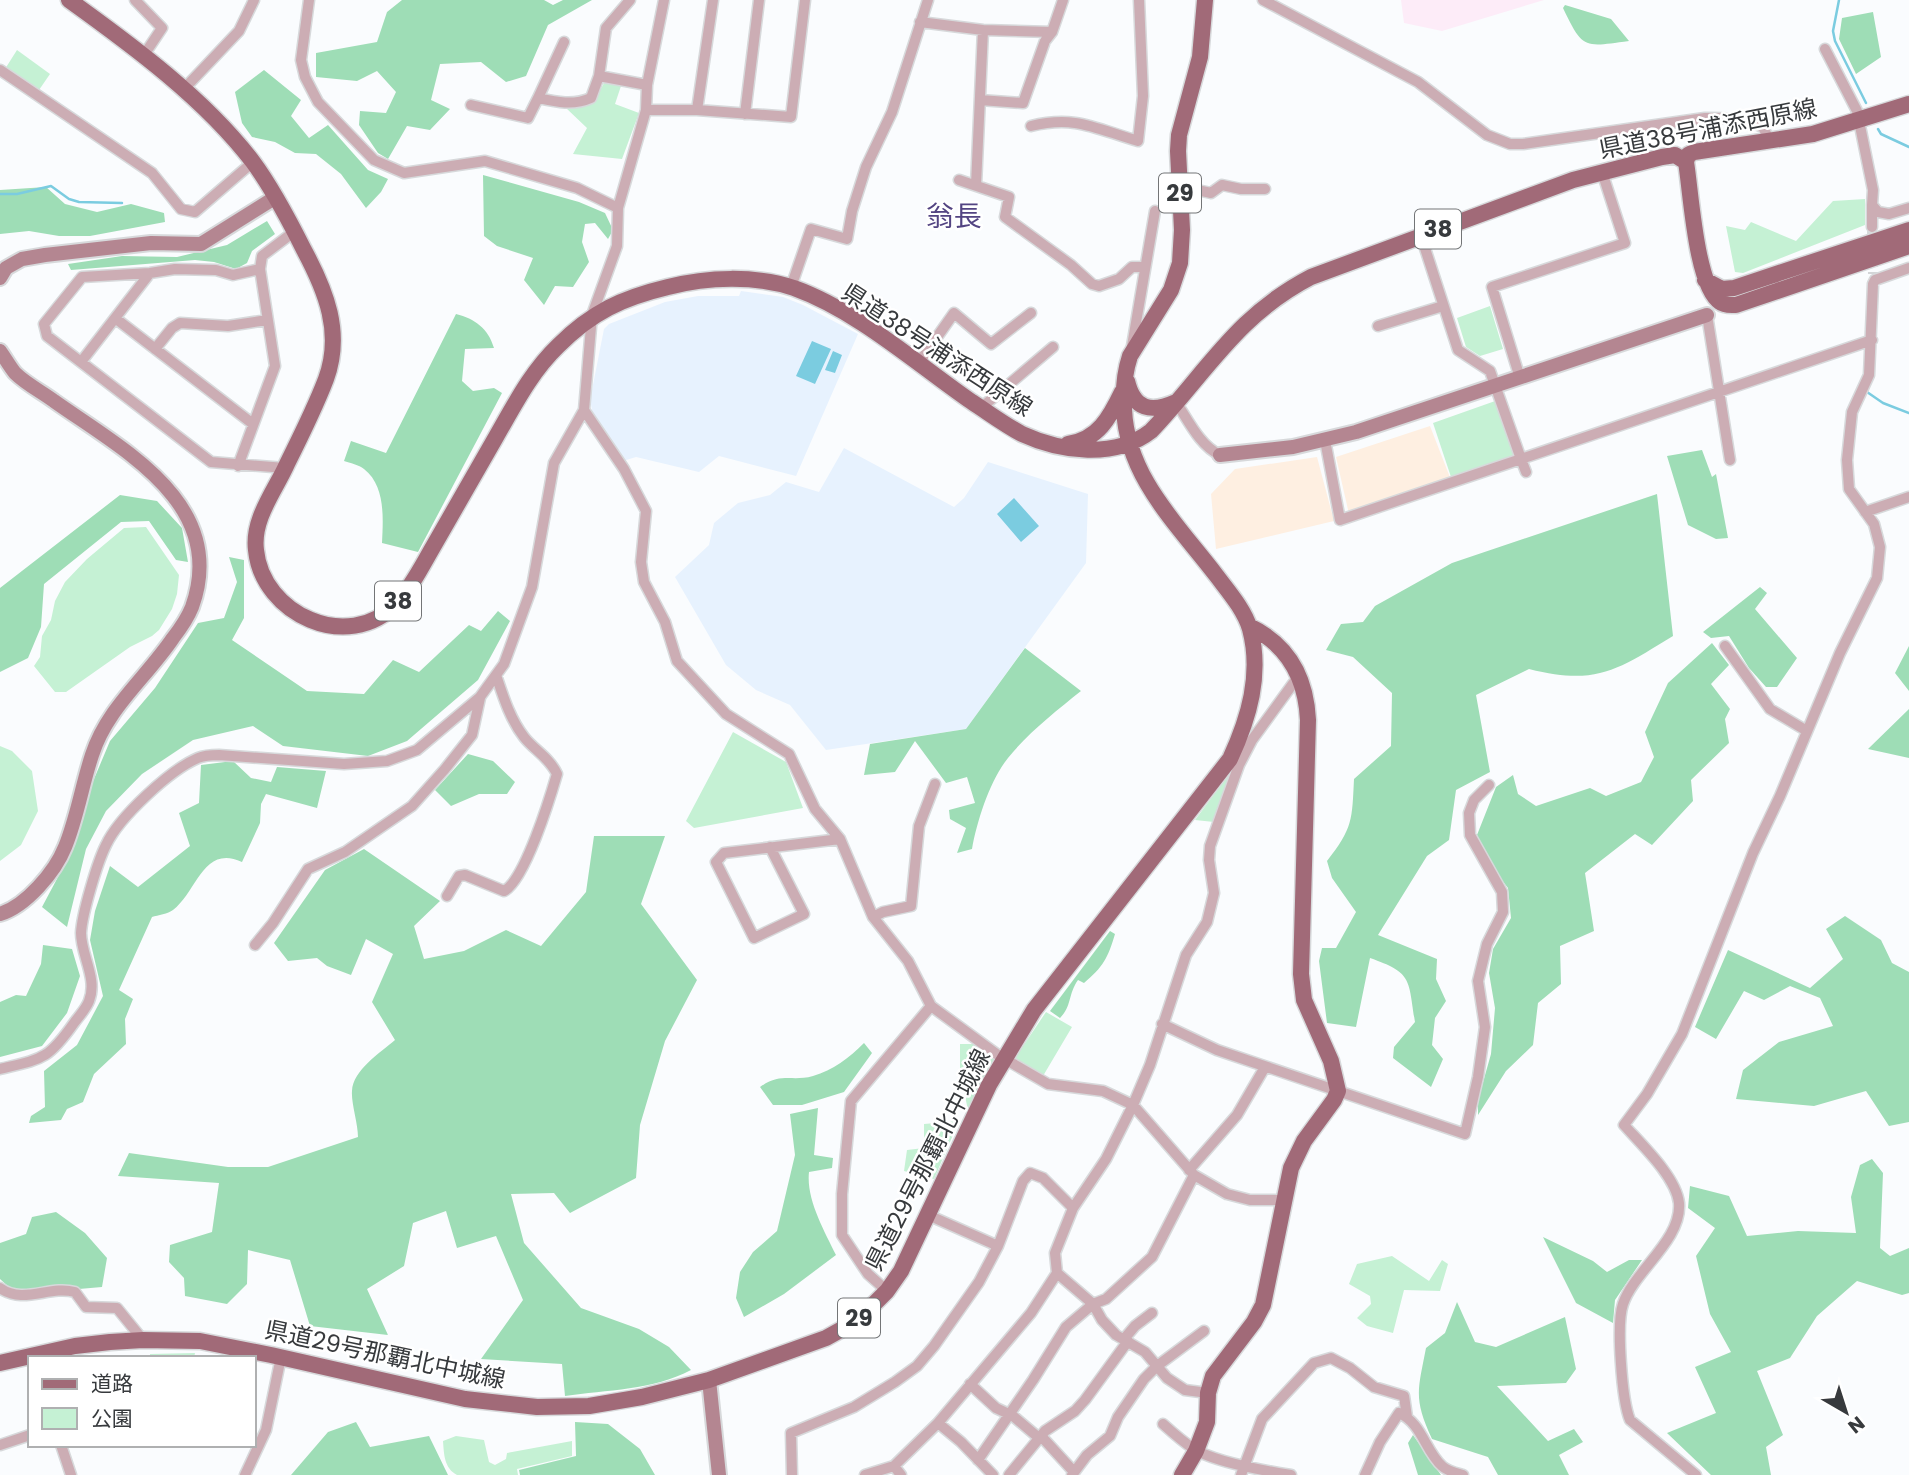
<svg xmlns="http://www.w3.org/2000/svg" width="1909" height="1475" font-family="Poppins,'Noto Sans JP',sans-serif">
  <style>
    .commercial { fill: #feefe1 }
    .industrial { fill: #fdecf8 }
    .built { fill: #e7f2fe }
    .green { fill: #c5f1d4 }
    .forest { fill: #9eddb6 }
    .water { fill: #7bcce0 }
    .lines { fill: none; stroke-linecap: round; stroke-linejoin: round }
    .stream { stroke: #7bcce0; stroke-width: 2.5 }
    .street-tunnel { stroke: #d3d5d7; stroke-width: 10; stroke-dasharray: 10 5; stroke-linecap: butt }
    .street-casing { stroke: #d7d9db; stroke-width: 13 }
    .secondary-casing { stroke: #d7d9db; stroke-width: 18 }
    .primary-casing { stroke: #d7d9db; stroke-width: 19 }
    .street { stroke: #ccadb4; stroke-width: 10 }
    .secondary { stroke: #b48691; stroke-width: 14 }
    .primary { stroke: #a16a78; stroke-width: 16 }
    .labels { text-anchor: middle; stroke-width: 5; stroke-linejoin: round; paint-order: stroke }
    .shield { fill: #fff; stroke: #737577; stroke-width: 2 }
    .shield-label { font-size: 23px; font-weight: bold; fill: #373a3d }
    .street-label { font-size: 24px; fill: #373a3d; stroke: #fff }
    .quarter-label { font-size: 28px; fill: #534482; stroke: #fff }
  </style>
  <rect width="100%" height="100%" fill="#fafcfe"/>
  <path class="commercial" d="M1430,426L1451,480L1349,514L1336,457Z
    M1317,457L1334,521L1216,549L1211,494L1235,469Z"/>
  <path class="industrial" d="M1401,0H1544L1442,31L1404,23Z"/>
  <path class="built" d="M741,291L783,297L803,305L858,334L796,476L719,456L699,472L636,457L623,461L593,415L590,400L604,329L609,324L665,302L698,296H739Z
    M844,448L954,507L964,498L988,462L1088,494L1086,563L966,729L826,750L790,705L756,690L726,665L675,577L709,545L714,523L738,503L770,495L786,482L819,492Z"/>
  <path class="green" d="M17,50L50,74L39,90L5,69Z
    M604,83L621,86L615,104L639,113L622,159L573,154L587,128L566,108C590,106 593,104 604,83Z
    M1865,199V225L1743,273L1735,272L1726,226L1745,230L1751,222L1796,241L1833,201Z
    M1490,306L1503,349L1480,356L1466,347L1457,318Z
    M1498,400L1517,455L1451,477L1433,423Z
    M146,527L179,575L177,594L172,609L159,630L152,636L130,647L66,692H55L34,666L40,657L42,636L51,620L55,601L65,582L87,559L124,528Z
    M733,732L786,762L803,808L694,828L686,821Z
    M0,746L12,751L32,771L38,811L21,845L0,861Z
    M1233,769L1214,822L1195,820Z
    M1046,1012L1072,1027L1043,1076L1015,1058Z
    M960,1044H973L995,1059L968,1110L960,1073Z
    M959,1121L934,1179L904,1171L907,1150L924,1148V1124Z
    M1392,1256L1429,1281L1442,1260L1448,1264L1440,1291L1404,1290L1393,1333L1367,1326L1357,1318L1371,1304L1370,1296L1349,1284L1357,1264Z
    M195,1353L194,1358H150V1354Z
    M456,1436L484,1440L489,1462L495,1465L506,1459L507,1453L572,1441V1456L517,1469L518,1475H457C444,1468 444,1454 443,1441Z"/>
  <path class="forest" d="M402,0H544L553,5L563,0H592L548,25L526,76L506,82L481,62L440,64L431,100L450,109L430,130L407,126L388,159L378,153L359,125L360,111L386,113L396,92L377,71L357,81L316,77V53L377,42L387,12Z
    M1565,5L1611,19L1629,41C1584,47 1583,50 1563,8Z
    M1873,12L1881,57L1856,74L1839,39L1842,18Z
    M264,70L301,100L291,116L309,138L328,125L368,170L388,179L381,192L366,208L341,174L316,154L295,153L275,142L252,137L242,123L235,92Z
    M483,175L579,202L605,213L613,230L608,239L595,223L585,224L582,242L589,262L573,287L555,286L544,305L524,280L533,258L497,246L484,236Z
    M46,187L65,204L97,212L131,204L164,213L165,222L90,236H59L29,231L0,234V190Z
    M267,221L275,234L252,251L247,263L236,269L214,262L195,260L71,270L68,264L122,256L177,257L227,245Z
    M456,314C475,319 488,328 494,348L465,349L462,381L473,391L494,388L502,393L418,552L382,543C383,520 386,486 364,469C359,465 350,463 344,461L351,441L386,453Z
    M1702,450L1712,477L1716,474L1728,538L1716,539L1688,525L1667,456Z
    M1657,494L1673,636C1617,670 1597,686 1529,669L1476,695L1490,772L1456,790L1449,840L1427,856L1378,935L1437,959L1436,979L1446,1001L1435,1018L1432,1045L1443,1059L1431,1087L1393,1058L1394,1047L1415,1022C1408,979 1413,973 1370,958L1356,1027L1327,1023L1319,961L1322,948H1336L1356,912L1332,878L1327,861C1353,828 1352,820 1354,779L1391,746L1392,693L1353,657L1326,650L1341,624L1363,622L1375,606L1452,563Z
    M120,495L157,501L182,528L188,562L176,560L149,521L121,522L44,584L41,627L28,658L0,672V588Z
    M229,557L244,560V618L232,640L307,691L364,694L393,660L419,672L469,625L481,631L498,611L510,621L478,680L407,741L368,756L283,746L253,726L193,740L142,774L106,811L86,849L67,927L42,907L75,845L86,798L110,741L155,688L198,623L224,618L237,582Z
    M1760,587L1767,593L1755,609L1797,658L1777,687H1766L1749,668L1729,636L1711,638L1703,632Z
    M1712,643L1729,665L1711,684L1730,709L1725,719L1729,743L1691,780L1693,801L1652,845L1635,834L1585,873L1594,931L1560,946L1561,984L1538,1003L1533,1045L1506,1071L1478,1115V1100L1491,1054L1495,1008L1489,973L1493,949L1511,918L1508,888L1483,856L1477,835L1496,787L1513,775L1518,794L1536,806L1590,788L1606,796L1641,782L1654,757L1645,732L1668,683Z
    M1909,646V691L1895,673Z
    M1025,648L1081,691C1056,711 1028,733 1008,758C990,780 977,821 972,849L957,853L966,828L950,819L949,810L975,803L967,777L946,783L915,741L895,772L864,775L870,744L966,729Z
    M1909,709V758L1868,749Z
    M468,754L493,761L515,782L507,794H479L451,806L435,790Z
    M233,761L251,778L271,782L277,767L326,771L317,808L266,794L261,804L260,823L242,862C203,844 197,892 173,910C168,914 158,915 152,917L119,990L133,999L125,1019L126,1044L94,1074L83,1102L67,1109L61,1120L29,1123L31,1116L45,1107L44,1071L77,1045L103,996L90,940L95,911L110,866L138,887L190,846L179,813L199,803L201,765Z
    M594,836H665L641,904L697,980L665,1041L640,1125L636,1178L570,1213L554,1193L511,1194L524,1243L581,1308L639,1329L669,1347L691,1370C654,1390 606,1390 565,1396L562,1364L481,1359L523,1300L496,1236L457,1248L446,1211L413,1223L404,1266L367,1289L388,1335L310,1326L290,1260L248,1250L247,1284L227,1304L185,1296L184,1278L169,1262L170,1245L212,1232L219,1183L118,1176L129,1153L228,1167H268L358,1137C358,1123 351,1103 352,1091C353,1070 380,1053 395,1040L372,1002L393,954L366,939L351,975L327,966L317,958L288,961L274,943L325,870L364,849L440,901L414,926L424,959L464,951L506,930L541,946L586,892Z
    M1845,916L1881,940L1892,963L1909,972V1122L1889,1126L1866,1091L1814,1106L1736,1099L1743,1070L1779,1042L1833,1026L1820,998L1790,986L1764,1000L1744,991L1716,1039L1695,1027L1728,950L1810,988L1843,959L1826,929Z
    M1110,931L1115,934C1108,958 1103,967 1084,983L1078,980C1068,994 1072,1006 1060,1018L1050,1011Z
    M43,945L72,949L80,976L67,1013L42,1046L0,1057V1002L16,995L26,996L41,964Z
    M864,1043L872,1053L844,1092L802,1105H773L760,1087C781,1072 792,1082 813,1076C833,1070 849,1058 864,1043Z
    M818,1108L814,1155L833,1158L832,1168L809,1172C806,1199 824,1230 836,1255L784,1294L744,1317L736,1298L740,1272L753,1252L777,1231L795,1155L790,1114Z
    M1872,1159L1883,1173L1880,1248L1890,1256L1909,1248V1293L1902,1295L1857,1281L1817,1316L1790,1358L1757,1371L1783,1435L1766,1447L1771,1475H1711L1667,1433L1716,1413L1695,1367L1731,1352L1710,1314L1696,1256L1715,1228L1688,1208L1690,1186L1729,1196L1747,1236L1798,1231L1856,1233L1851,1197L1860,1165Z
    M56,1212L85,1233L107,1258L102,1287L79,1289L59,1286L26,1291L11,1289L0,1279V1243L26,1234L32,1217Z
    M1543,1237L1593,1261L1607,1272L1629,1260H1642L1615,1300L1613,1323L1576,1303Z
    M1457,1302L1475,1342L1496,1347L1565,1317L1576,1369L1566,1383L1497,1386L1548,1441L1574,1429L1583,1442L1559,1455L1569,1475H1498L1488,1457L1432,1439C1413,1398 1418,1390 1426,1348L1445,1333Z
    M356,1422L370,1447L429,1436L448,1475H291L328,1432Z
    M575,1422L608,1424L640,1449L655,1475H520L519,1470L576,1456Z
    M1413,1435L1441,1475H1418L1408,1443Z"/>
  <path class="water" d="M812,341L831,349L815,384L796,376Z
    M833,351L842,355L835,373L825,370Z
    M1014,498L1039,526L1021,542L997,514Z"/>
  <g class="lines">
    <path class="stream" d="M1839,0L1833,31L1835,41L1866,103
      M1878,129L1881,134L1909,147
      M0,194H17L51,186L69,199L79,202L122,203
      M1867,392L1883,403L1909,413"/>
    <path class="street-tunnel" d="M1872,227L1873,274"/>
    <defs>
      <path id="street" d="M135,0L162,28L144,55
        M309,0L301,60L305,77L318,102L374,160L404,173L485,161L577,188L618,208
        M630,0L606,28L599,76L647,85
        M1263,0L1418,82L1487,135L1510,144H1523L1705,118C1726,118 1743,118 1763,127L1769,140
        M920,22L983,30L1052,32
        M564,42L538,98C556,102 573,106 591,98L599,76
        M1825,49L1857,111L1873,190L1872,205L1878,212L1889,214L1909,208
        M0,70L152,173L181,209L195,212L253,162
        M183,90L239,31L254,0
        M980,100L1023,103L1045,41L1052,32L1063,0
        M471,105L528,118L538,98
        M646,110H697L791,117L805,0
        M697,110L713,0
        M745,114L759,0
        M1031,126C1076,115 1096,129 1138,141L1143,96L1139,0
        M959,180L1009,197L1005,217L1071,265L1092,284L1099,286L1119,279L1132,267H1145
        M976,185L983,30
        M1179,186L1211,193L1222,185L1241,189H1265
        M1872,227V205
        M1421,236L1458,350L1490,371L1521,459L1872,340
        M260,269L233,275L216,270L175,269L150,273L82,277L44,324L47,336L211,462L285,468
        M791,287L811,229L847,239L852,211L866,167L892,112L928,0
        M1707,315L1730,460
        M115,318L253,424
        M1378,326L1443,306
        M1132,346L1155,211
        M155,349L172,328L180,323L228,326L267,320
        M81,362L150,273
        M918,364L954,313L991,344L1031,313
        M1520,378L1492,287L1625,243L1602,172
        M1176,402C1188,420 1200,446 1220,455
        M981,408L1053,347
        M584,410L624,469L646,511L641,562L644,582L665,622L677,661L726,714L789,754L815,809L840,839L873,917L908,961L931,1006L998,1055L1048,1084L1103,1091L1133,1105L1194,1175L1227,1194L1250,1200H1283
        M1325,440L1340,520L1521,459L1526,472
        M238,466L275,366L260,269L262,256L295,231
        M1865,512L1909,497
        M1725,646L1770,709L1807,731
        M770,847L804,914L754,938L716,862L724,853L840,839
        M447,896L459,876L465,875L504,891C525,880 550,798 557,774C549,757 534,750 524,737C510,719 503,696 496,675
        M873,917L883,912L911,906L919,826L935,784
        M255,945L273,923L308,869L345,852L412,806L445,769L472,735L480,698
        M1162,1024L1217,1050L1465,1134L1478,1077L1485,1027L1478,981L1487,944L1503,912L1502,892L1470,835L1469,813L1474,800L1489,785
        M0,1069C42,1059 48,1060 74,1023C79,1016 86,1009 89,1001C98,979 81,955 81,933C82,914 97,863 106,845C119,817 170,770 198,758C205,755 212,755 219,755L344,764L387,761L417,750L480,697L504,664L532,587L554,463L584,410L592,315L617,246L618,208L646,110L647,85L664,0
        M1189,1170L1237,1115L1265,1067
        M928,1215L998,1246
        M1057,1273L1093,1304L1102,1320L1116,1335L1145,1352L1167,1378L1185,1390L1208,1393
        M0,1288C24,1305 49,1285 75,1292L86,1307L117,1308L143,1340
        M887,1291L868,1274L842,1235V1194L851,1101L931,1006
        M1124,1339L1135,1326L1152,1313
        M970,1384L996,1408L1013,1416L1039,1438
        M938,1423L961,1442L993,1475
        M1163,1424C1173,1433 1183,1442 1194,1449C1215,1462 1266,1471 1291,1475
        M1041,1436L1074,1472
        M0,1445L30,1435
        M61,1445L71,1475
        M978,1460L1033,1380L1066,1327L1093,1304L1106,1299L1152,1257L1194,1175
        M894,1466L901,1475
        M245,1475L266,1430L281,1357
        M792,1475L791,1433L854,1407L895,1382L917,1366L934,1346L979,1282L998,1246L1023,1181L1030,1173L1043,1178L1073,1208
        M865,1475L894,1466L938,1423L1031,1313L1057,1273L1055,1253L1073,1208L1106,1159L1133,1105L1150,1065L1186,955L1207,922L1214,893L1209,860L1210,846L1239,765L1252,740L1300,674
        M1009,1475L1045,1431L1075,1411L1085,1400L1128,1341
        M1072,1475L1087,1455L1110,1436L1118,1417L1144,1379L1157,1366L1204,1331
        M1241,1475L1262,1419L1314,1363L1331,1358L1350,1368L1374,1387L1404,1396L1407,1417
        M1365,1475L1380,1442L1399,1413C1422,1423 1425,1451 1442,1466C1447,1471 1456,1473 1463,1475
        M1696,1475L1630,1420C1622,1401 1616,1324 1623,1304C1634,1271 1682,1240 1679,1203C1676,1177 1642,1145 1624,1125L1647,1094L1682,1034L1753,853L1780,796L1840,653L1877,578L1880,547L1874,524L1849,489L1847,460L1852,412L1869,375L1873,284L1875,280L1909,268"/>
      <path id="secondary" d="M0,278L6,268L22,259L45,255L151,243L201,244L276,197
        M0,351C5,358 10,367 15,373C26,384 42,392 54,401C123,450 229,504 192,607C188,617 180,629 173,638C146,678 107,708 92,755C82,785 77,818 65,847C55,872 26,906 0,914
        M1220,455L1293,447L1356,432L1707,315
        M709,1380L719,1475"/>
      <path id="primary" d="M69,0C133,46 205,99 253,162C273,189 289,220 304,250C326,291 343,333 326,379C315,408 301,436 287,464C275,491 252,519 256,550C262,614 348,654 396,604C411,588 422,566 433,547C454,510 475,473 496,437C515,404 531,372 558,346C592,312 622,298 668,287C707,277 755,275 794,288C858,311 917,364 972,402C989,413 1005,425 1022,434C1061,452 1115,459 1151,431C1207,372 1236,316 1311,277L1573,180L1662,157L1675,155L1686,162
        M1686,162C1691,192 1696,286 1720,302C1725,306 1731,305 1736,305L1909,246
        M1686,162L1688,155L1694,152L1813,134L1909,104
        M1705,280L1722,289L1734,288L1909,230
        M1127,381C1134,410 1151,413 1176,402
        M1068,444C1098,440 1110,417 1122,392
        M0,1363L75,1346L110,1342L143,1340L200,1341L271,1355L465,1399L537,1407L589,1406L642,1397L709,1380L826,1338L844,1328L867,1311L887,1291L901,1271L989,1085L1034,1010L1230,759C1249,718 1262,674 1250,629C1244,609 1228,591 1216,575C1177,524 1127,477 1124,409C1123,391 1124,374 1130,356L1171,290L1180,263L1182,230L1178,151L1179,135L1200,57L1205,0
        M1182,1475L1196,1451L1207,1422L1208,1393L1213,1376L1254,1322L1263,1305L1291,1168L1304,1141L1334,1100L1338,1091L1331,1061L1304,1000L1301,974L1308,720C1306,678 1289,645 1249,626"/>
    </defs>
    <use href="#street" class="street-casing"/>
    <use href="#secondary" class="secondary-casing"/>
    <use href="#primary" class="primary-casing"/>
    <use href="#street" class="street"/>
    <use href="#secondary" class="secondary"/>
    <use href="#primary" class="primary"/>
  </g>
  <g class="labels">
    <g class="shield">
      <rect x="1159" y="173.5" width="42" height="39" rx="5"/>
      <rect x="1415" y="209.5" width="46" height="39" rx="5"/>
      <rect x="375" y="581.5" width="46" height="39" rx="5"/>
      <rect x="838" y="1298.5" width="42" height="39" rx="5"/>
    </g>
    <g class="shield-label">
      <text x="1180" y="201">29</text>
      <text x="1438" y="237">38</text>
      <text x="398" y="609">38</text>
      <text x="859" y="1326">29</text>
    </g>
    <g class="street-label">
      <text transform="translate(1708 129) rotate(-11)" y="8">県道38号浦添西原線</text>
      <text transform="translate(937 350) rotate(33)" y="8">県道38号浦添西原線</text>
      <text transform="translate(928 1160) rotate(-63)" y="8">県道29号那覇北中城線</text>
      <text transform="translate(385 1355) rotate(12)" y="8">県道29号那覇北中城線</text>
    </g>
    <g class="quarter-label">
      <text x="954" y="226">翁長</text>
    </g>
  </g>
  <rect x="28" y="1356" width="228" height="91" fill="#ffffff" stroke="#afb0b1" stroke-width="2"/>
  <rect x="42" y="1379" width="35" height="10" fill="#a16a78" stroke="#afb0b1" stroke-width="2"/>
  <text x="91" y="1391" font-size="21" fill="#373a3d">道路</text>
  <rect x="42" y="1408" width="35" height="21" fill="#c5f1d4" stroke="#afb0b1" stroke-width="2"/>
  <text x="91" y="1426" font-size="21" fill="#373a3d">公園</text>
  <g transform="translate(1846 1412) rotate(141)" stroke="#ffffff" stroke-width="5" paint-order="stroke">
  <path d="M0-5L12 26L0 18L-12 26Z" fill="#373a3d"/>
  <text y="-10" font-size="19" font-weight="bold" text-anchor="middle" fill="#373a3d">N</text>
  </g>
</svg>
